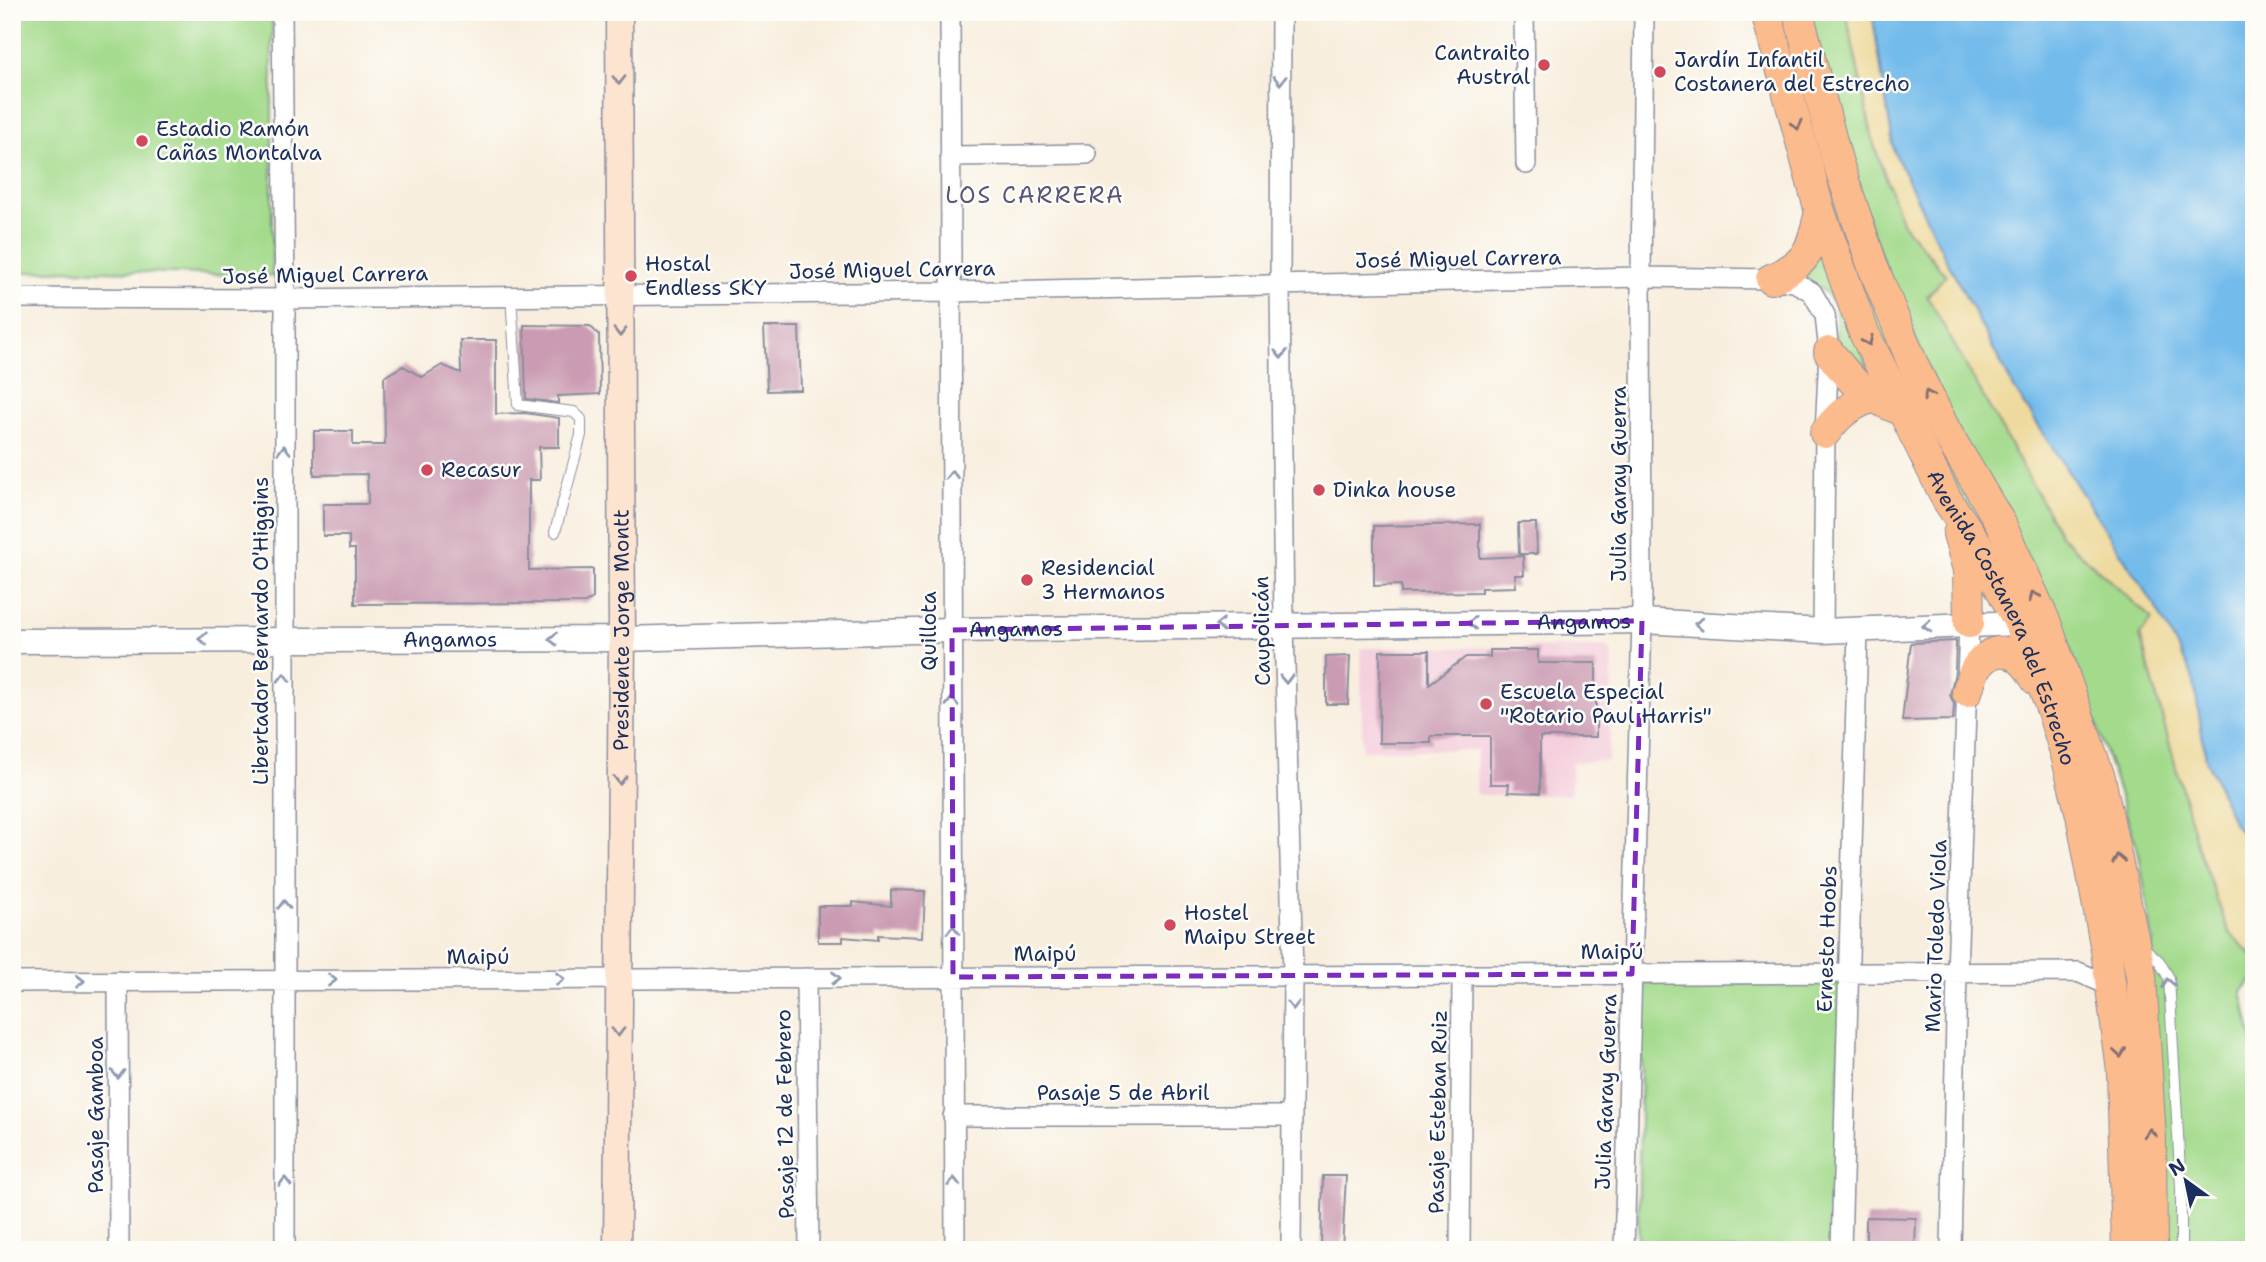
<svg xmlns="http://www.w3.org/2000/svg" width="2266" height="1262" font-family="'Shantell Sans',sans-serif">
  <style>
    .built { fill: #f4cfdd }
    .green { fill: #a3da8b; stroke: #5f8474; stroke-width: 2 }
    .sand { fill: #eeda9e; stroke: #84847e; stroke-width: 2 }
    .water { fill: #73bbeb; stroke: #4775a4; stroke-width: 2 }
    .building { fill: #ca9bb2 }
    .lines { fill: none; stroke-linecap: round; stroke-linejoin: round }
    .service-casing { stroke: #8a8e9e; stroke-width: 12 }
    .minor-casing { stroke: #8a8e9e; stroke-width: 22 }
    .tertiary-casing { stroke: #8a8e9e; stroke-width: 27 }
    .secondary-casing { stroke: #8a8e9e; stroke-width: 29 }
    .primary-casing { stroke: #8a8e9e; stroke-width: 32 }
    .service { stroke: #fff; stroke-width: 10 }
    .minor { stroke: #fff; stroke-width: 19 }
    .tertiary { stroke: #fff; stroke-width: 24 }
    .secondary { stroke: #fde4d1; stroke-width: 26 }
    .primary { stroke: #fbbb8d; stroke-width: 30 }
    .oneway { stroke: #8c8a98 }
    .oneway2 { stroke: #8d97ae }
    .oneway3 { stroke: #806e73 }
    .marked { fill: none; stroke: #7b2cbf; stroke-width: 5; stroke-dasharray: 14 9; stroke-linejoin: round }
    .poi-dot { fill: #d1495b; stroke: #fdfcf7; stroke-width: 2.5 }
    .labels { text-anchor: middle; stroke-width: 5; stroke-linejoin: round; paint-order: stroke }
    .poi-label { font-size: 21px; fill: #1b2f5e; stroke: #fdfcf7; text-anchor: start }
    .street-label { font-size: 21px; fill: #1b2f5e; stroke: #fdfcf7 }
    .neighbourhood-label { font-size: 23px; letter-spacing: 2px; fill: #58557b; stroke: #fdfcf7 }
  </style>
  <rect width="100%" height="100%" fill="#fdfcf7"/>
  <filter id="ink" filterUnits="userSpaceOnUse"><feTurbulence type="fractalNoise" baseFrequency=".0143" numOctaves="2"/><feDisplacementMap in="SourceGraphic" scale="14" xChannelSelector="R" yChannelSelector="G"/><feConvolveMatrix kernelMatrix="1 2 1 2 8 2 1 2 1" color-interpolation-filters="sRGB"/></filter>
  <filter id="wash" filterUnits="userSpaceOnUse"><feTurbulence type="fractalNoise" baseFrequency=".00686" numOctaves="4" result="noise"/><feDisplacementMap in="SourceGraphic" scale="28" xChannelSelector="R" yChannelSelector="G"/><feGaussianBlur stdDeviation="1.57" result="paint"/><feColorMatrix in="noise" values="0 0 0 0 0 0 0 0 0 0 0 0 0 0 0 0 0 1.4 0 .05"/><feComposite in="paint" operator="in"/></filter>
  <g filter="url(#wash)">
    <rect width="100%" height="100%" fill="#f8eede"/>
    <path class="built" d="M1608,647L1613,657L1608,761L1572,762L1571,795H1476L1477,750H1362L1361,648Z"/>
    <path class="green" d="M12,12H272V276L69,270L12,273Z
      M1778,12H1787L1984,520L2037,621L1988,541L1893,372L1852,280Z
      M1808,12H1846L1874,145L1903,223L1946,276L2061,535L2152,619L2140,635L2198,848L2229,932L2254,957V979L2242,991L2254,1048V1250H2162L2149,975L2153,942L2139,854L2078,668L2055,609L1946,410L1874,241Z
      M1819,245L1878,391C1869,383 1844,367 1840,358C1834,344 1837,329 1836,314C1835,292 1812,282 1793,276Z
      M1642,982L1838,983L1842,997L1833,1250H1638Z"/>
    <path class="sand" d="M1846,12H1872L1894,151L1946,259L2014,388L2155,606L2194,677L2206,759L2234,824L2254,844V957L2229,932L2198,848L2140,635L2152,619L2061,536L1927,296L1946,275L1903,224L1874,145Z"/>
    <path class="water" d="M1872,12H2254V844L2234,824L2206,759L2193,677L2155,606L2014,388L1946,259L1894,151Z"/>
    <g id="blocks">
      <path class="building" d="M524,325L590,326L599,335L600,394L558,396V403L526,399Z
        M764,327H799L801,390L767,391Z
        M460,340H496V414L525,413L559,418V447H539L540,480H529V570L593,569V598L585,603L355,604V549H349V536H323V504H368L367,474L314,475V431H353V445H385L384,377L403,366L422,377L442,365L461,373Z
        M1518,523H1536L1537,554H1519Z
        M1480,524V558L1523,556L1524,575H1515L1516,587L1481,588V592L1401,593V585L1374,586V526Z
        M1956,641L1955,672L1950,695L1954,704L1953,720L1902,721L1911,643Z
        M1490,650H1538V663H1596V737H1540V793L1508,792L1509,784H1490V736H1431V743H1379L1380,651H1429V684L1466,657H1490Z
        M1350,656L1348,704H1326V657Z
        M891,890L925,891L923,937L878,935V940L843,937V942H818V906H853V902L891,906Z
        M1323,1176H1346L1342,1250H1321Z
        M1866,1217L1916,1218L1915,1250H1866Z"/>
    </g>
  </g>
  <g filter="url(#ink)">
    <use href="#blocks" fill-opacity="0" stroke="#8a8e9e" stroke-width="2"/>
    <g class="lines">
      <defs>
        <path id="service" d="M511,295L518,405L574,412L581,419V435L555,532
          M2142,946L2159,961L2169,978L2181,1188V1250"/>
        <path id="minor" d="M282,12L285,299V1250
          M950,12L955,1250
          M1281,12L1280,286L1284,624L1293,976L1291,1250
          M1524,12L1526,164
          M950,156L1087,154
          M12,298L285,299L951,292L1641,277L1771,279L1794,282L1812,292L1825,315L1829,352L1825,433L1823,631
          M806,978L809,1250
          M118,981L119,1250
          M12,982L2078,972L2111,986
          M953,1116H1292
          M1460,1250L1462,975
          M1624,1250L1642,621L1641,277L1644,12
          M1841,1250L1858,630
          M1951,1250L1957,973L1969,623"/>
        <g id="tertiary">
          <path id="s1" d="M12,641L622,639L952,630L1642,621L1823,631L2019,623"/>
        </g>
        <g id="secondary">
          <path id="s2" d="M617,1250L622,639L619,12"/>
        </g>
        <g id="primary">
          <path id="s3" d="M1766,12L1820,212L1864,333L1947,500L1977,544L2019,623L2052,711L2066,755L2081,815L2106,950L2122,1071L2127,1250"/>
          <path d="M1798,12L1837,160L1873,267L1915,369L1947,433L2001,524L2046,623L2100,778L2141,975L2151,1139L2152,1250"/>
          <path d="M1771,279C1810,262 1810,251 1820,212"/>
          <path d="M1829,352C1854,385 1862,394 1900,410"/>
          <path d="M1825,433C1838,415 1850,405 1871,398"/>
          <path d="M1958,534L1968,570L1969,623"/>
          <path d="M1967,692C1970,683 1972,673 1978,665C2000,638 2023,656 2036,680"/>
        </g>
      </defs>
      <use href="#service" class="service-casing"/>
      <use href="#minor" class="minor-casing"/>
      <use href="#tertiary" class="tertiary-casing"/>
      <use href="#secondary" class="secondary-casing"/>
      <use href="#primary" class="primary-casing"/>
      <use href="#service" class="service"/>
      <use href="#minor" class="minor"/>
      <use href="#tertiary" class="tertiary"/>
      <use href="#secondary" class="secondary"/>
      <use href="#primary" class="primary"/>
    </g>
    <defs><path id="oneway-chevron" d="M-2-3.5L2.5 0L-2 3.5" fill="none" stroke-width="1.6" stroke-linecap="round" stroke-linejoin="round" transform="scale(1.75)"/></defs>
    <g class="oneway">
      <use href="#oneway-chevron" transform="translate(619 80) rotate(90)"/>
      <use href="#oneway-chevron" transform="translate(620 332) rotate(90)"/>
      <use href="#oneway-chevron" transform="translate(620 780) rotate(91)"/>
      <use href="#oneway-chevron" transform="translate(618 1032) rotate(90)"/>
    </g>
    <g class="oneway2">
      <use href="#oneway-chevron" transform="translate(1280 80) rotate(90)"/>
      <use href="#oneway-chevron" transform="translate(1281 354) rotate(89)"/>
      <use href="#oneway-chevron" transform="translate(284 450) rotate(-90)"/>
      <use href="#oneway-chevron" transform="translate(952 475) rotate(-90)"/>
      <use href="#oneway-chevron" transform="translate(1472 623) rotate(179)"/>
      <use href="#oneway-chevron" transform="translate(1699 624) rotate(-177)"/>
      <use href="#oneway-chevron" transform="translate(1220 625) rotate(179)"/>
      <use href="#oneway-chevron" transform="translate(1927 626) rotate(177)"/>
      <use href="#oneway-chevron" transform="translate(203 639) rotate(180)"/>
      <use href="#oneway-chevron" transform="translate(553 639) rotate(-180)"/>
      <use href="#oneway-chevron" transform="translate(284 678) rotate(-90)"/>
      <use href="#oneway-chevron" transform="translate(1286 679) rotate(89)"/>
      <use href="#oneway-chevron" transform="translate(952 702) rotate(-90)"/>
      <use href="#oneway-chevron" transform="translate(284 905) rotate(-90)"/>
      <use href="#oneway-chevron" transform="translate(953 930) rotate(-90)"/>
      <use href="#oneway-chevron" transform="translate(836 978)"/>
      <use href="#oneway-chevron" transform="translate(560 979)"/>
      <use href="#oneway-chevron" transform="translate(332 980)"/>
      <use href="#oneway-chevron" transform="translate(80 981)"/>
      <use href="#oneway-chevron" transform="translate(2168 983) rotate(-102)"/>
      <use href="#oneway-chevron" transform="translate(1293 1005) rotate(90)"/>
      <use href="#oneway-chevron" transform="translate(118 1074) rotate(90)"/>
      <use href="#oneway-chevron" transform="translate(285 1182) rotate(-90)"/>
      <use href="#oneway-chevron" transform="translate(954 1182) rotate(-91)"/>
    </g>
    <g class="oneway3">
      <use href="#oneway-chevron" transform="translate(1797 125) rotate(76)"/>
      <use href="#oneway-chevron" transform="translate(1868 341) rotate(65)"/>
      <use href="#oneway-chevron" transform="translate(1928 395) rotate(-116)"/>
      <use href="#oneway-chevron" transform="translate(2034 596) rotate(-115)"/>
      <use href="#oneway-chevron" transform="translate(2118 859) rotate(-102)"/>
      <use href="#oneway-chevron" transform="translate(2120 1053) rotate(82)"/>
      <use href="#oneway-chevron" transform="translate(2150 1133) rotate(-93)"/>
    </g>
  </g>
  <path class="marked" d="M1642,621L1632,974L953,977L952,630Z"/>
  <g class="poi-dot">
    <circle cx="1544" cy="65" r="7"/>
    <circle cx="1660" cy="72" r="7"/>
    <circle cx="142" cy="141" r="7"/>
    <circle cx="631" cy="276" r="7"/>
    <circle cx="427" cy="470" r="7"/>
    <circle cx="1319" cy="490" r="7"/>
    <circle cx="1027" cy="580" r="7"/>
    <circle cx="1486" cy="704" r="7"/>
    <circle cx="1170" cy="925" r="7"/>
  </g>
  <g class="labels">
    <g class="poi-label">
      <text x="1530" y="60" text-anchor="end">Cantraito<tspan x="1530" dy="24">Austral</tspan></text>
      <text x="1674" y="67">Jardín Infantil<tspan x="1674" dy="24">Costanera del Estrecho</tspan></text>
      <text x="156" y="136">Estadio Ramón<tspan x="156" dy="24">Cañas Montalva</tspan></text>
      <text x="645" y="271">Hostal<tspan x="645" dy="24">Endless SKY</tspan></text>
      <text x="441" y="477">Recasur</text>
      <text x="1333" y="497">Dinka house</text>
      <text x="1041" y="575">Residencial<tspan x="1041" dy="24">3 Hermanos</tspan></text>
      <text x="1500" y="699">Escuela Especial<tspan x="1500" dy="24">"Rotario Paul Harris"</tspan></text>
      <text x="1184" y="920">Hostel<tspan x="1184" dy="24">Maipu Street</tspan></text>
    </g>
    <g class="street-label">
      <text transform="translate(1458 259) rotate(-1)" y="7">José Miguel Carrera</text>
      <text transform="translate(892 270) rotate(-1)" y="7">José Miguel Carrera</text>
      <text transform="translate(325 275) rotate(-1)" y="7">José Miguel Carrera</text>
      <text transform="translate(1619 484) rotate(-90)" y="7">Julia Garay Guerra</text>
      <text dy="7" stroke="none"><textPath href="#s3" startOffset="653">Avenida Costanera del Estrecho</textPath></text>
      <text dy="7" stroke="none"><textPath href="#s1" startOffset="1572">Angamos</textPath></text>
      <text dy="7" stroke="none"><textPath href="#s1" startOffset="1004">Angamos</textPath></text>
      <text transform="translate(261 631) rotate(-90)" y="7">Libertador Bernardo O'Higgins</text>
      <text dy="7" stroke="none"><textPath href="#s2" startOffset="620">Presidente Jorge Montt</textPath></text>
      <text transform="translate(929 631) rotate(-90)" y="7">Quillota</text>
      <text transform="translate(1262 631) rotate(-91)" y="7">Caupolicán</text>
      <text dy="7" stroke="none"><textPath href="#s1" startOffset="438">Angamos</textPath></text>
      <text transform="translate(1936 936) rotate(-88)" y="7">Mario Toledo Viola</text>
      <text transform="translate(1827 939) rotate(-88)" y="7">Ernesto Hoobs</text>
      <text x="1612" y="959">Maipú</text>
      <text x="1045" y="961">Maipú</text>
      <text x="478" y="964">Maipú</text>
      <text transform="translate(1606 1092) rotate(-88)" y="7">Julia Garay Guerra</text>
      <text x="1123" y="1100">Pasaje 5 de Abril</text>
      <text transform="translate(1438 1112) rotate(-89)" y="7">Pasaje Esteban Ruiz</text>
      <text transform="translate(785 1114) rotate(-91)" y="7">Pasaje 12 de Febrero</text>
      <text transform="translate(96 1115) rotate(-90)" y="7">Pasaje Gamboa</text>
    </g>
    <g class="neighbourhood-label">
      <text x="1035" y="203">LOS CARRERA</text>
    </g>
  </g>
  <rect width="2266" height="1262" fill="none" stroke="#fdfcf7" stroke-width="42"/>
  <g transform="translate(2186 1181) rotate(327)" stroke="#fdfcf7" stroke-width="5" paint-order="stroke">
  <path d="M0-5L12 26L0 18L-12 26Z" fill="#1b2f5e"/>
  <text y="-10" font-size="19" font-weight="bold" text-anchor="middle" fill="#1b2f5e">N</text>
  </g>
</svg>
